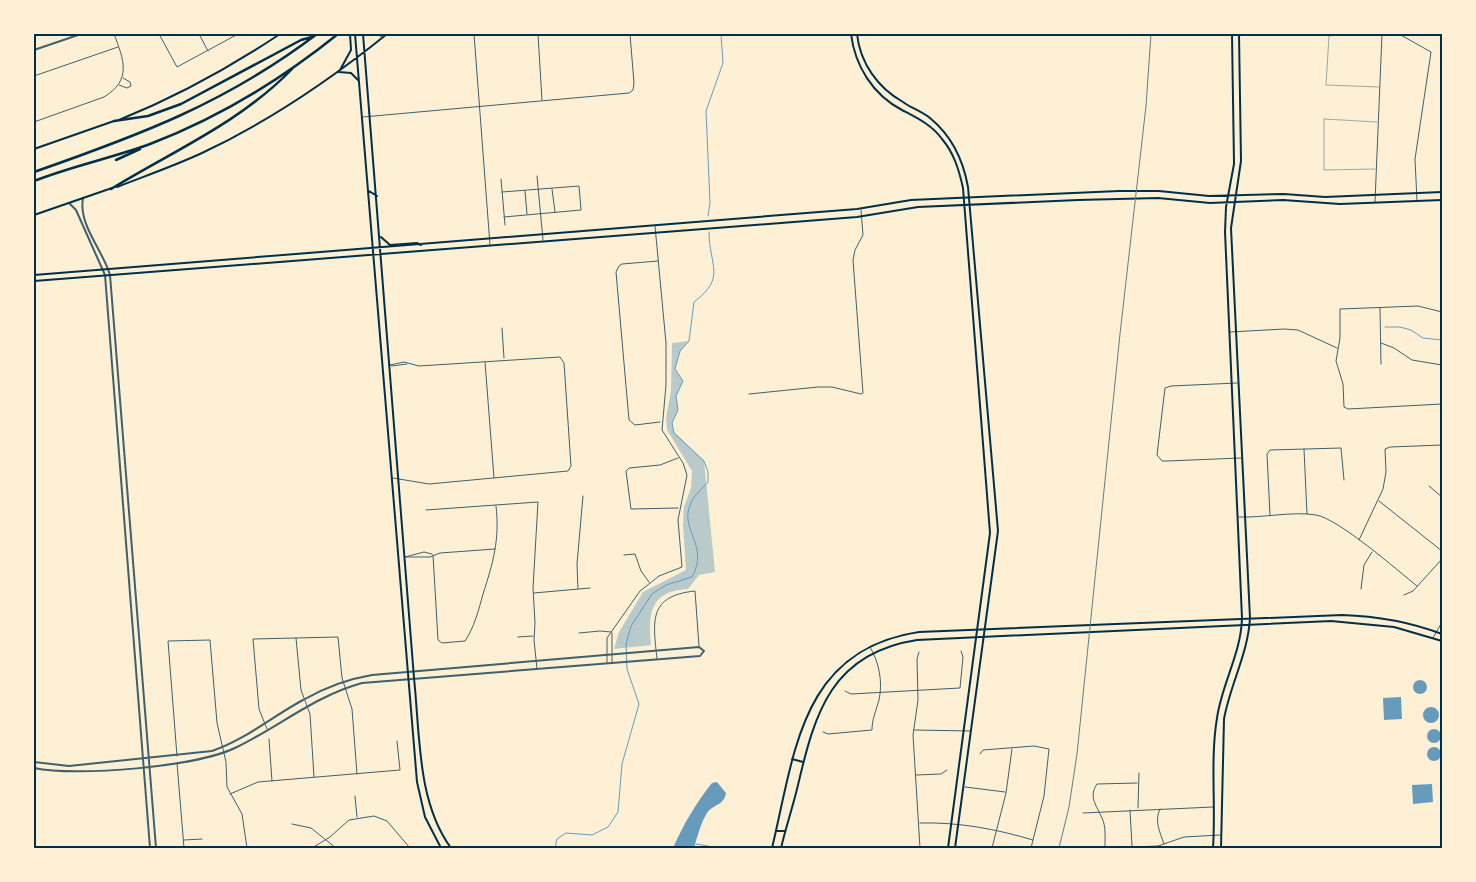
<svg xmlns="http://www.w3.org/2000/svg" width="1476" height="882" font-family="Merriweather,serif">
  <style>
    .green { fill: #b9caca }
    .water { fill: #669bbc }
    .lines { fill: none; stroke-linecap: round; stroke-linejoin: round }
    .stream { stroke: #669bbc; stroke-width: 1 }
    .service { stroke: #3f606c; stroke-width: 0.5 }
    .minor { stroke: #3f606c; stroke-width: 1 }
    .tertiary { stroke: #3f606c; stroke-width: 2 }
    .secondary { stroke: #003049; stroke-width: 2 }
    .primary { stroke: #003049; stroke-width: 2 }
    .motorway { stroke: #003049; stroke-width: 2.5 }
    .rail { stroke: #657d81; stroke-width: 1 }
    .neatline { fill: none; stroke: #003049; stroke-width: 2 }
  </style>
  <rect width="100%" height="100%" fill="#fdf0d5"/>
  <path class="green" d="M689,341L680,351L675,369L683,381L676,396L678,410L672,423L674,432L704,461L715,572L699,575L688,589C650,591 648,613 651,645L614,649L619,632L643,592L686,570L683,524L684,507L691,488L692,471L667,430L666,418L671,391L672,343Z"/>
  <path class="water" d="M1413 687a7 7 0 1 1 14 0a7 7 0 1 1-14 0Z
    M1401,697L1402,719L1384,720L1383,698Z
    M1423 715a8 8 0 1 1 16 0a8 8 0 1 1-16 0Z
    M1427 736a7 7 0 1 1 14 0a7 7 0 1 1-14 0Z
    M1427 754a7 7 0 1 1 14 0a7 7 0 1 1-14 0Z
    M717,782L726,793C724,806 713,804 707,813C701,822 697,838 694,848H673C683,825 696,803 712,783Z
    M1432,784L1433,802L1413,804L1412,785Z"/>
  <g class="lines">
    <path class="stream" d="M708,216L710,203L706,111L723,63L721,34
      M1385,327H1400L1411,330L1423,338L1442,340
      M696,844L719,848
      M555,848L557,839L566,833L592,835L608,827L618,812L622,764L639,704L627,669L626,644L631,626L652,594L666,585L692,577C710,545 678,529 691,503C694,495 703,488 708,482V472L704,461L674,433L672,423L678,410L676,396L683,381L675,369L680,351L689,341L694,302C727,277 709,266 709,232"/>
    <path class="service" d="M1353,34L1329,36L1326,85L1379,87
      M1375,169L1324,170V119L1377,122"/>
    <path class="minor" d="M159,34L177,67L238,34
      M199,34L208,51
      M474,34L490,245
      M538,34L542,100
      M1399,34L1431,52L1415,159L1417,201
      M34,76L118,47
      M119,85L127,88L131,86L130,82L123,78
      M363,117L629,93L633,90L634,83L630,34
      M34,122L104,97C132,80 124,60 114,34
      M537,176L543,240
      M501,179L505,225
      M552,189L555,212
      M525,191L527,214
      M502,192L579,186L581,210L504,217
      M1375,202L1382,34
      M658,261L622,264L619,266L616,272L629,420L635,425L660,422
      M1380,308L1381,364
      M1442,312L1418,306L1340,309V338L1336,361L1343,384L1344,407L1348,409L1442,404
      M502,328L504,358
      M1230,332L1284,329L1298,330L1337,348
      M1381,343L1394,348L1412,360L1442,365
      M485,362L494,478
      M390,365L404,362L419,366L560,357L564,363L571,466L568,471L429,484L393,478
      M390,365L392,366L407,364
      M1237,383L1171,386L1165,388L1157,455L1162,461H1167L1241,458
      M749,394L818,387H832L861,394L863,393L853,260L855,250L863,235L861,210
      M1304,449L1307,514
      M678,458L660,465L629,468L626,471L631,509L678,508
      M1429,486L1442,497
      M1379,501L1442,551
      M426,510L538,502L533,588L535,623L534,640L537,669
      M1270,515L1267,454L1270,450L1341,448L1344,480
      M1239,517C1263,518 1293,511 1316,515C1339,519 1397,570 1417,586
      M1359,540L1383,489L1386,472L1385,449L1390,447L1442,445
      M433,555L438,640L442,643L465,641C474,628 479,609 483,594C493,563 500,539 496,506
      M624,555L635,554L641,571L649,582
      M405,557L424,552L432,554
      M406,557H430L440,553L495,549
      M578,589L577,564L583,496
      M1361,589L1364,565L1372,552
      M534,593L590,588
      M1404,595L1413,591L1442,559
      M579,633L600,631L611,632
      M612,633V662
      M518,637L533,636
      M296,638L301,690L310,714L314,777
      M1433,638L1442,622
      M919,652L917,659L918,700L913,735L920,848
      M657,659C653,621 648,596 695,591L699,646
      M607,663V638L640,591L659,576L682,567L678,520L687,475L683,463L662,430L666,385V343L655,226
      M845,691L851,694L960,688L963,657L961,651
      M267,729L259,709L253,639L338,637L342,678L352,709L357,774
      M914,730L970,731
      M823,732L828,734L872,730C872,719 876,711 879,700C883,682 879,662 870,647
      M269,739L272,781
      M980,754L983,750L1034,746L1049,749L1044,796L1031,848
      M177,756L168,641L210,640L217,723L226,762L227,787L242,814L247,848
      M177,763L184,848
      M916,775L941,774L947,770
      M965,787L1005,792
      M230,794L258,782L400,770L397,741
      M355,796L357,817
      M1138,808L1139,773
      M1160,809C1154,821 1160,832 1164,844
      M1130,810L1132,846
      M1083,813L1213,807
      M920,823C959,822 996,829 1033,840
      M292,824L311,828L336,848
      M184,840L202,839
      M1105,847C1105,838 1106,826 1102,818C1097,806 1088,797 1097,784L1137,783
      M312,848L330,837L349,820L374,816L387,821L410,848
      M992,848L1006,793L1012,749
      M1102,848L1158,846L1184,837L1220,835"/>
    <path class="tertiary" d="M34,50L81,34
      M83,198C78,225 103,250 110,275L156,848
      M69,203L76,210L105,275L150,848
      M34,762L69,766L212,751C245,740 273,716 303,700C324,688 348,679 372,675L699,647L704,651L700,656L362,683C315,696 280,726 237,747C198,767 76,777 34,768"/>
    <path class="secondary" d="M355,34L417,782L425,817L441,848
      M363,34L414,678C420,734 417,802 451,848
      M372,34L384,36
      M340,70L351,50L350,34
      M339,72L351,73L358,80
      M119,120C176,97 229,68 280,34
      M34,149L114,121
      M117,187C145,176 174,166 202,153C268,122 330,80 387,34
      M369,191L377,196
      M34,215L112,188
      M381,237L390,245L417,243L421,245
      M34,275L857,209L911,200L1119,191H1159L1209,196L1284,194L1325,197L1442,192
      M34,281L857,217L918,207L1078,200L1158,198L1210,203L1283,200L1340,204L1442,200
      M792,759L803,762
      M776,831H785
      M772,848C795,753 800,650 919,632L1342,615C1376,616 1410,622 1442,634
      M781,848C786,827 793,806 798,785C815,712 832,653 917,640L1331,621L1394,627L1442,641
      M1213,848C1216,805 1210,760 1217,718C1222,683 1241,654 1242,618L1225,232L1226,207L1234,164L1232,34
      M1221,848L1224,719C1230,685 1248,654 1250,618L1231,228L1241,161L1239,34"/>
    <path class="primary" d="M851,34C855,66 873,95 902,110C917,118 932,125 942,139C954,153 959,170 963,188L990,533L948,848
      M857,34C860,63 878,88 903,102C911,108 921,111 930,118C952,136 963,159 968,187L998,531L955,848"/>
    <path class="motorway" d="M114,121L148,116L181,104L301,40L312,37
      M116,160L140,149
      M34,172C140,135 226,103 317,34
      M34,181C72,166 112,158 150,144C218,118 282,79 338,34
      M111,189C173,151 241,122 292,69"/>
    <path class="rail" d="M1059,848L1069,807L1077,754L1120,334L1146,106L1151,34"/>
  </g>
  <rect width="1476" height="882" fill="none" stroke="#fdf0d5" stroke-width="70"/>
  <rect x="35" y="35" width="1406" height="812" class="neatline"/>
</svg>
